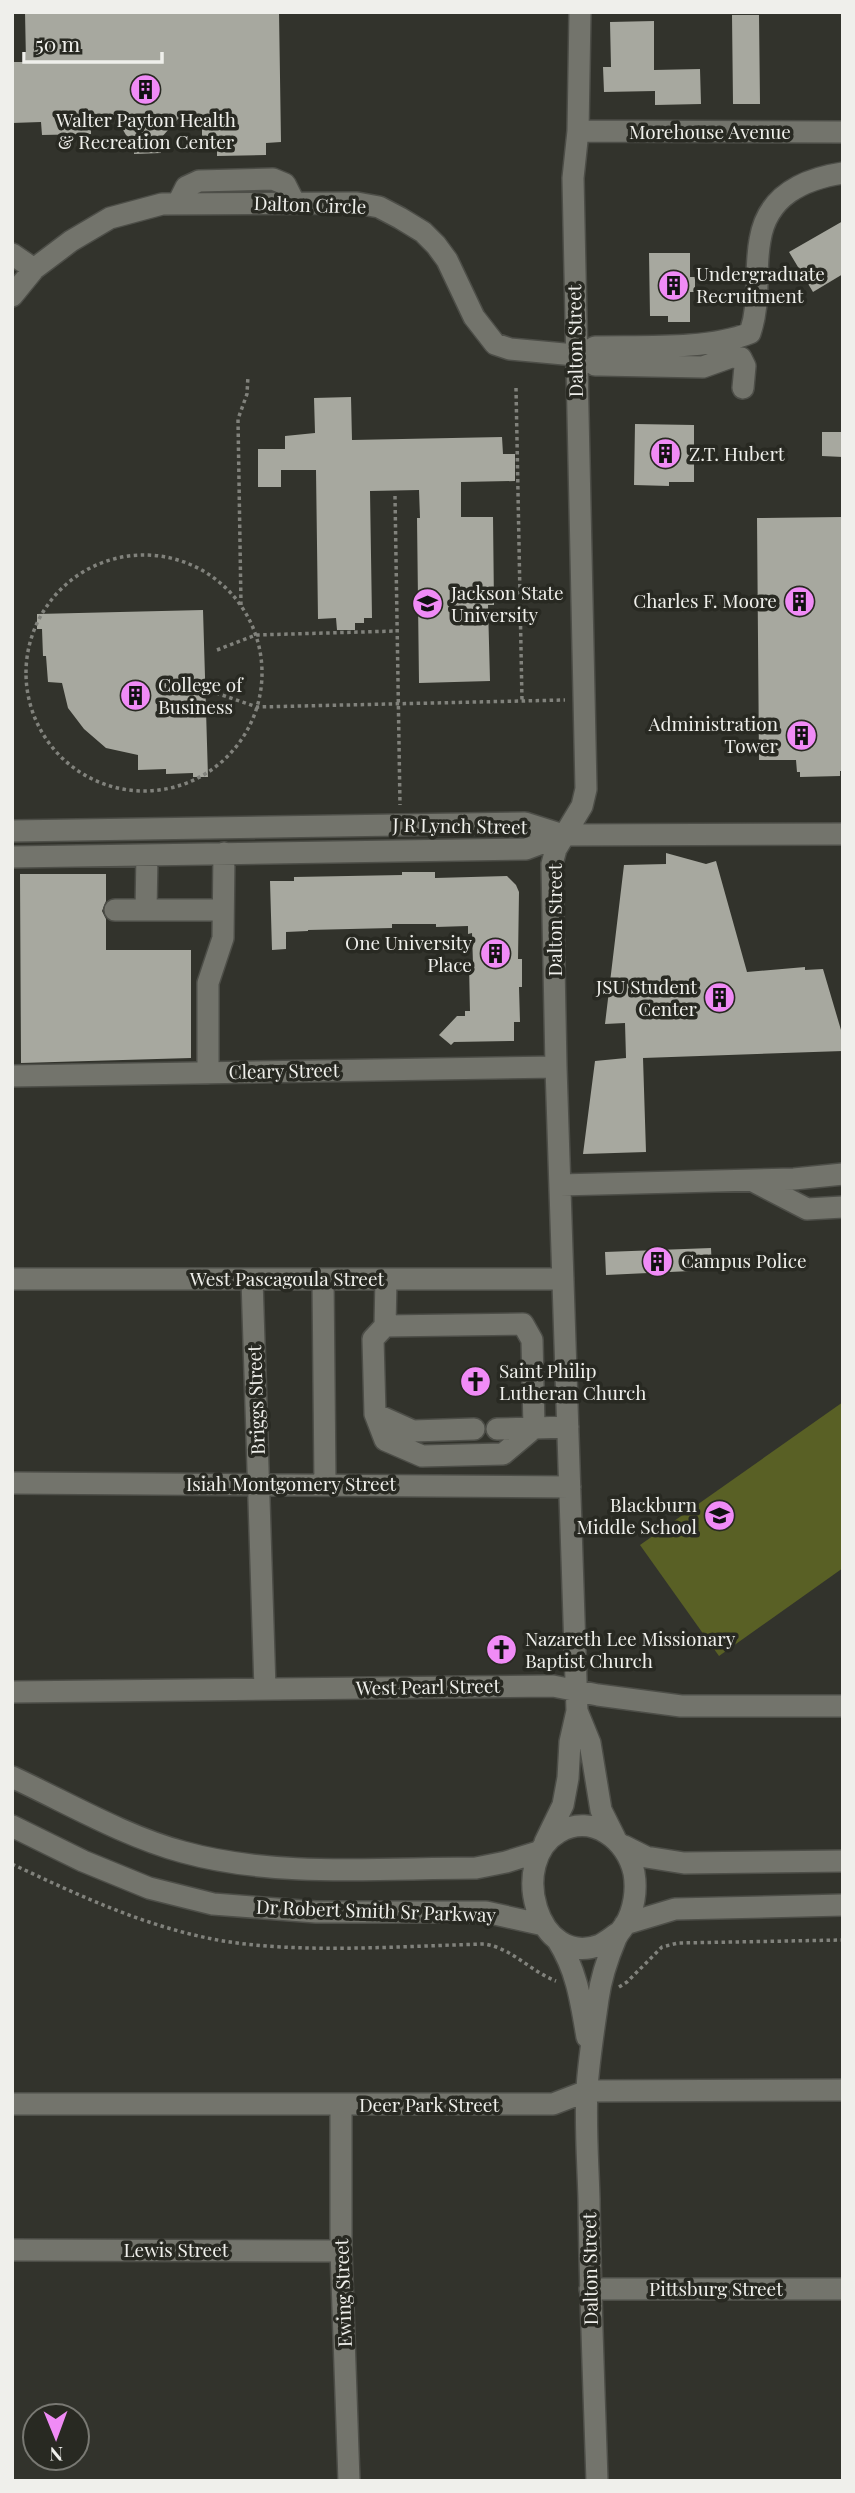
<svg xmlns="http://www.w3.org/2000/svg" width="855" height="2493" font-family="'Playfair Display',serif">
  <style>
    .green { fill: #596025 }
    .building { fill: #a7a89f }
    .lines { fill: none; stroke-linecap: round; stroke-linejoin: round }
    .minor-casing { stroke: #4d4e48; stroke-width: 24 }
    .path { stroke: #81827c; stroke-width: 3.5; stroke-dasharray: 3.5 3.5; stroke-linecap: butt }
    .minor { stroke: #73746c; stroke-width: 21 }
    .labels { text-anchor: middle; stroke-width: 7; stroke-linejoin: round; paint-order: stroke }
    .poi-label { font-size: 19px; fill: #efefeb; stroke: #282922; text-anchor: start }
    .street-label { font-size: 19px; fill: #efefeb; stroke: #282922 }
  </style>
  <rect width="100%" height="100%" fill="#32332c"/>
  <path class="green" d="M843,1402V1568L719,1656L640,1545Z"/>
  <path class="building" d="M25,12H279L281,142L266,143V155L217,156V144H202V119H178L160,139L161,153L134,154V141L126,135L117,120L91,121V134L42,135L41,122L12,123V62H26Z
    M732,15H759L760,104H733Z
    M654,21V70L700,69L701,104L655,105V91L604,92L603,67H611L610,22Z
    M843,221V274L813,292L789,252Z
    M649,253H690V277H695V292H690V322H668V316H650Z
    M351,397L352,440L502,437L503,454H515V481L461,482V517H493L494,605H488L490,681L419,683L417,518H420L419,490L370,491L372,618H364V623H355V630H337L336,618L318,619L316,470H281V487H258V449H285V436L315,433L314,398Z
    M635,424L694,425V482H669V486L634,485Z
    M822,432H843V457L822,456Z
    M843,517V771H840V776L800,777V772H797L796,760H759L757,518Z
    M203,610L208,777H193V773L166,774V769L138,770V755L106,748L84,729L68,708L62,683L48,682L46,656H43L42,629H37V614Z
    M666,853L706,864L716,861L747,972L805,967V970L823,969L841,1030H843V1051L643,1058L646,1152L583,1154L595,1061L626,1058L625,1023L605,1024L624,865L666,864Z
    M402,872H435V878L507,876L516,885L519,892L518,959H522V987H519L520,1022H514V1041L454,1042L451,1045L439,1035L457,1016H465V1011H470L469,964H473L472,933L468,934V926L436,927V924H392V928L308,930V931L286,932V949L272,950L270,881H294V877L402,875Z
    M20,874H106V901L102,911L106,919V950H191V1058L21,1063Z
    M711,1248L712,1270L606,1275L605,1252Z"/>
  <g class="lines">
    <defs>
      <path id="minor" d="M578,131L843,132
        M178,203L186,187L199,181L273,179L285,184L294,202
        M12,254L34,269
        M12,296L34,269L71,241L110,218L162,204L357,203L379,207L400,218L423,232L436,245L447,260L474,317L495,344L510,349L575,355H582L595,347C641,346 708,350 750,333C761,301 754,272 760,240C767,196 803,179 843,173
        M582,355L595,365H600L703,367L731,357L741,358L745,366L743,388
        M12,831L525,823L563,835L843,834
        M147,855L146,910H223
        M12,857L526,849L563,835
        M115,910H146
        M208,1073V983L223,938L224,853
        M12,1076L556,1067
        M753,1181L807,1209L843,1207
        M560,1185L794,1179L843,1174
        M12,1279H563
        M252,1279L265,1689
        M323,1279L325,1484
        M386,1279L385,1326L373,1339L375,1414L385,1440L422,1456L503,1454L534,1428
        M385,1326L523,1324L532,1340L534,1428L568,1427
        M375,1414L413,1431L474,1429
        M497,1429L534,1428
        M12,1483L570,1487
        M12,1692L553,1686L598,1695L681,1706H843
        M577,1711L590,1743L601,1810L615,1838
        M12,1777C68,1803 124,1836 183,1852C277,1878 380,1868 476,1868L506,1862L538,1852
        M12,1826L83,1861L149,1888L213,1904L316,1912H486L544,1925
        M545,1842L563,1805L568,1778L570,1742L577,1711L556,1067L552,864L556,849L582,806L586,789L573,178L578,131L580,12
        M624,1846L646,1857L684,1863L843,1861
        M625,1924L675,1909L843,1905
        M558,1941C577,1971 581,2002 587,2037
        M12,2104H553L587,2091L843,2090
        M341,2106V2251L349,2481
        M12,2250L341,2251
        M590,2289H843
        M597,2481C594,2387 590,2293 589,2199C588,2163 585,2125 587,2088C589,2058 594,2028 598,1999C601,1977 608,1957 616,1938C619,1932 622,1929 625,1925C634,1910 637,1890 634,1873C627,1840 593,1813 559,1832C508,1861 537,1969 600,1945C606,1942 612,1937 618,1933"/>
    </defs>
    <use href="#minor" class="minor-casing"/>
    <path class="path" d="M516,388L522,701
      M395,496L400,805
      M26 673a118 118 0 1 1 236 0a118 118 0 1 1-236 0Z
      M241,605L238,419L247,394L248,376
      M217,650L256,635L396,631
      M216,693L257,707L565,700
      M12,1864C80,1896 148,1928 223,1941C304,1954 401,1946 485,1944C513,1949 530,1971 556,1981
      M619,1987L627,1982L662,1947L678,1943L843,1940"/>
    <use href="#minor" class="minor"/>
  </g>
  <defs>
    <symbol id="building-disc" viewBox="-11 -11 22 22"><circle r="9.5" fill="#f08bf6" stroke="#282922"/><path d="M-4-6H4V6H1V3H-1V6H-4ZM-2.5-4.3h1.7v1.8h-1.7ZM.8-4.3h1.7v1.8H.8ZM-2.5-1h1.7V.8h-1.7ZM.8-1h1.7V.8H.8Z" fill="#111"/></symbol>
    <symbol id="university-disc" viewBox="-11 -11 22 22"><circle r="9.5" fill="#f08bf6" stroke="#282922"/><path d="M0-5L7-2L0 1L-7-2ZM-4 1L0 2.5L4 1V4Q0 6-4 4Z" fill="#111"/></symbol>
    <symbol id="church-disc" viewBox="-11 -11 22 22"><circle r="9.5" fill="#f08bf6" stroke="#282922"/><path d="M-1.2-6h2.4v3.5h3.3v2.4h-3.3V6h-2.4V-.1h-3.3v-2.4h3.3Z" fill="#111"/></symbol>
    <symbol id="school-disc" viewBox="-11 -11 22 22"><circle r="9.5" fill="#f08bf6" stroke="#282922"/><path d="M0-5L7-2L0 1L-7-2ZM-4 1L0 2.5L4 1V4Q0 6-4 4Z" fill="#111"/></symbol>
  </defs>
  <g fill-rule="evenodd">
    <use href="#building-disc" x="128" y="72" width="35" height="35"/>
    <use href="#building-disc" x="656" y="268" width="35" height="35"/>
    <use href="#building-disc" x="648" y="436" width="35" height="35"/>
    <use href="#building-disc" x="782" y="584" width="35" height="35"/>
    <use href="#university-disc" x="410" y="586" width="35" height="35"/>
    <use href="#building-disc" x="118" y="678" width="35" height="35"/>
    <use href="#building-disc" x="784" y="718" width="35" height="35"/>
    <use href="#building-disc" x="478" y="936" width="35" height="35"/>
    <use href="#building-disc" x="702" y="980" width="35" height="35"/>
    <use href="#building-disc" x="640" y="1244" width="35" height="35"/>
    <use href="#church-disc" x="458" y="1364" width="35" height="35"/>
    <use href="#school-disc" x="702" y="1498" width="35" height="35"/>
    <use href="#church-disc" x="484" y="1632" width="35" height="35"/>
  </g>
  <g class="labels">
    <g class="poi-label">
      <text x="146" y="127" text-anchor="middle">Walter Payton Health<tspan x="146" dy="22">&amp; Recreation Center</tspan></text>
      <text x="696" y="281">Undergraduate<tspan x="696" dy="22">Recruitment</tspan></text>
      <text x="689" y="461">Z.T. Hubert</text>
      <text x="451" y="600">Jackson State<tspan x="451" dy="22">University</tspan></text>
      <text x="777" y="608" text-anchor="end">Charles F. Moore</text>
      <text x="158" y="692">College of<tspan x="158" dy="22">Business</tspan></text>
      <text x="778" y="731" text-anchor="end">Administration<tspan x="778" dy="22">Tower</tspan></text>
      <text x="472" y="950" text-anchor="end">One University<tspan x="472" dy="22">Place</tspan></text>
      <text x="697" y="994" text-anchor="end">JSU Student<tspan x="697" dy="22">Center</tspan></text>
      <text x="681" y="1268">Campus Police</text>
      <text x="499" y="1378">Saint Philip<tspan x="499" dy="22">Lutheran Church</tspan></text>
      <text x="697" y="1512" text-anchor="end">Blackburn<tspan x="697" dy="22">Middle School</tspan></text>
      <text x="525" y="1646">Nazareth Lee Missionary<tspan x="525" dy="22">Baptist Church</tspan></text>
    </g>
    <g class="street-label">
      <text x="710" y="139">Morehouse Avenue</text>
      <text transform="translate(310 205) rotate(2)" y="7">Dalton Circle</text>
      <text transform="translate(575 341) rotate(-91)" y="7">Dalton Street</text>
      <text transform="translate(460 826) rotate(1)" y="7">J R Lynch Street</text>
      <text transform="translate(555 920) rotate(-90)" y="7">Dalton Street</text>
      <text transform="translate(284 1071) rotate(-1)" y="7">Cleary Street</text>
      <text x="287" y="1286">West Pascagoula Street</text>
      <text transform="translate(256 1400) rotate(-92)" y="7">Briggs Street</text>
      <text x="291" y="1491">Isiah Montgomery Street</text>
      <text transform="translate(428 1687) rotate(-1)" y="7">West Pearl Street</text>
      <text transform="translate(376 1911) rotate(2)" y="7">Dr Robert Smith Sr Parkway</text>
      <text x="429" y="2112">Deer Park Street</text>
      <text x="176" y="2257">Lewis Street</text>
      <text transform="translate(590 2269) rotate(-91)" y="7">Dalton Street</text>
      <text x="716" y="2296">Pittsburg Street</text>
      <text transform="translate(343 2293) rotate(-92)" y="7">Ewing Street</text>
    </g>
  </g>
  <rect width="855" height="2493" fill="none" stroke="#efefeb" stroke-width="28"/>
  <g transform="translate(56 2437) rotate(179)"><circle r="33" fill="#282922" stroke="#787872" stroke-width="2"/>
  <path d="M0-5L12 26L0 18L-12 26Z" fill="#f08bf6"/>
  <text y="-10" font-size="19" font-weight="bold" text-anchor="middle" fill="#efefeb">N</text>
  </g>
  <path d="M24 52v10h138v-10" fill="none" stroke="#efefeb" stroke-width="3.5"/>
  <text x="35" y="52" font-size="21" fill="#efefeb" stroke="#282922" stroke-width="5" paint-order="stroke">50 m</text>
</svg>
